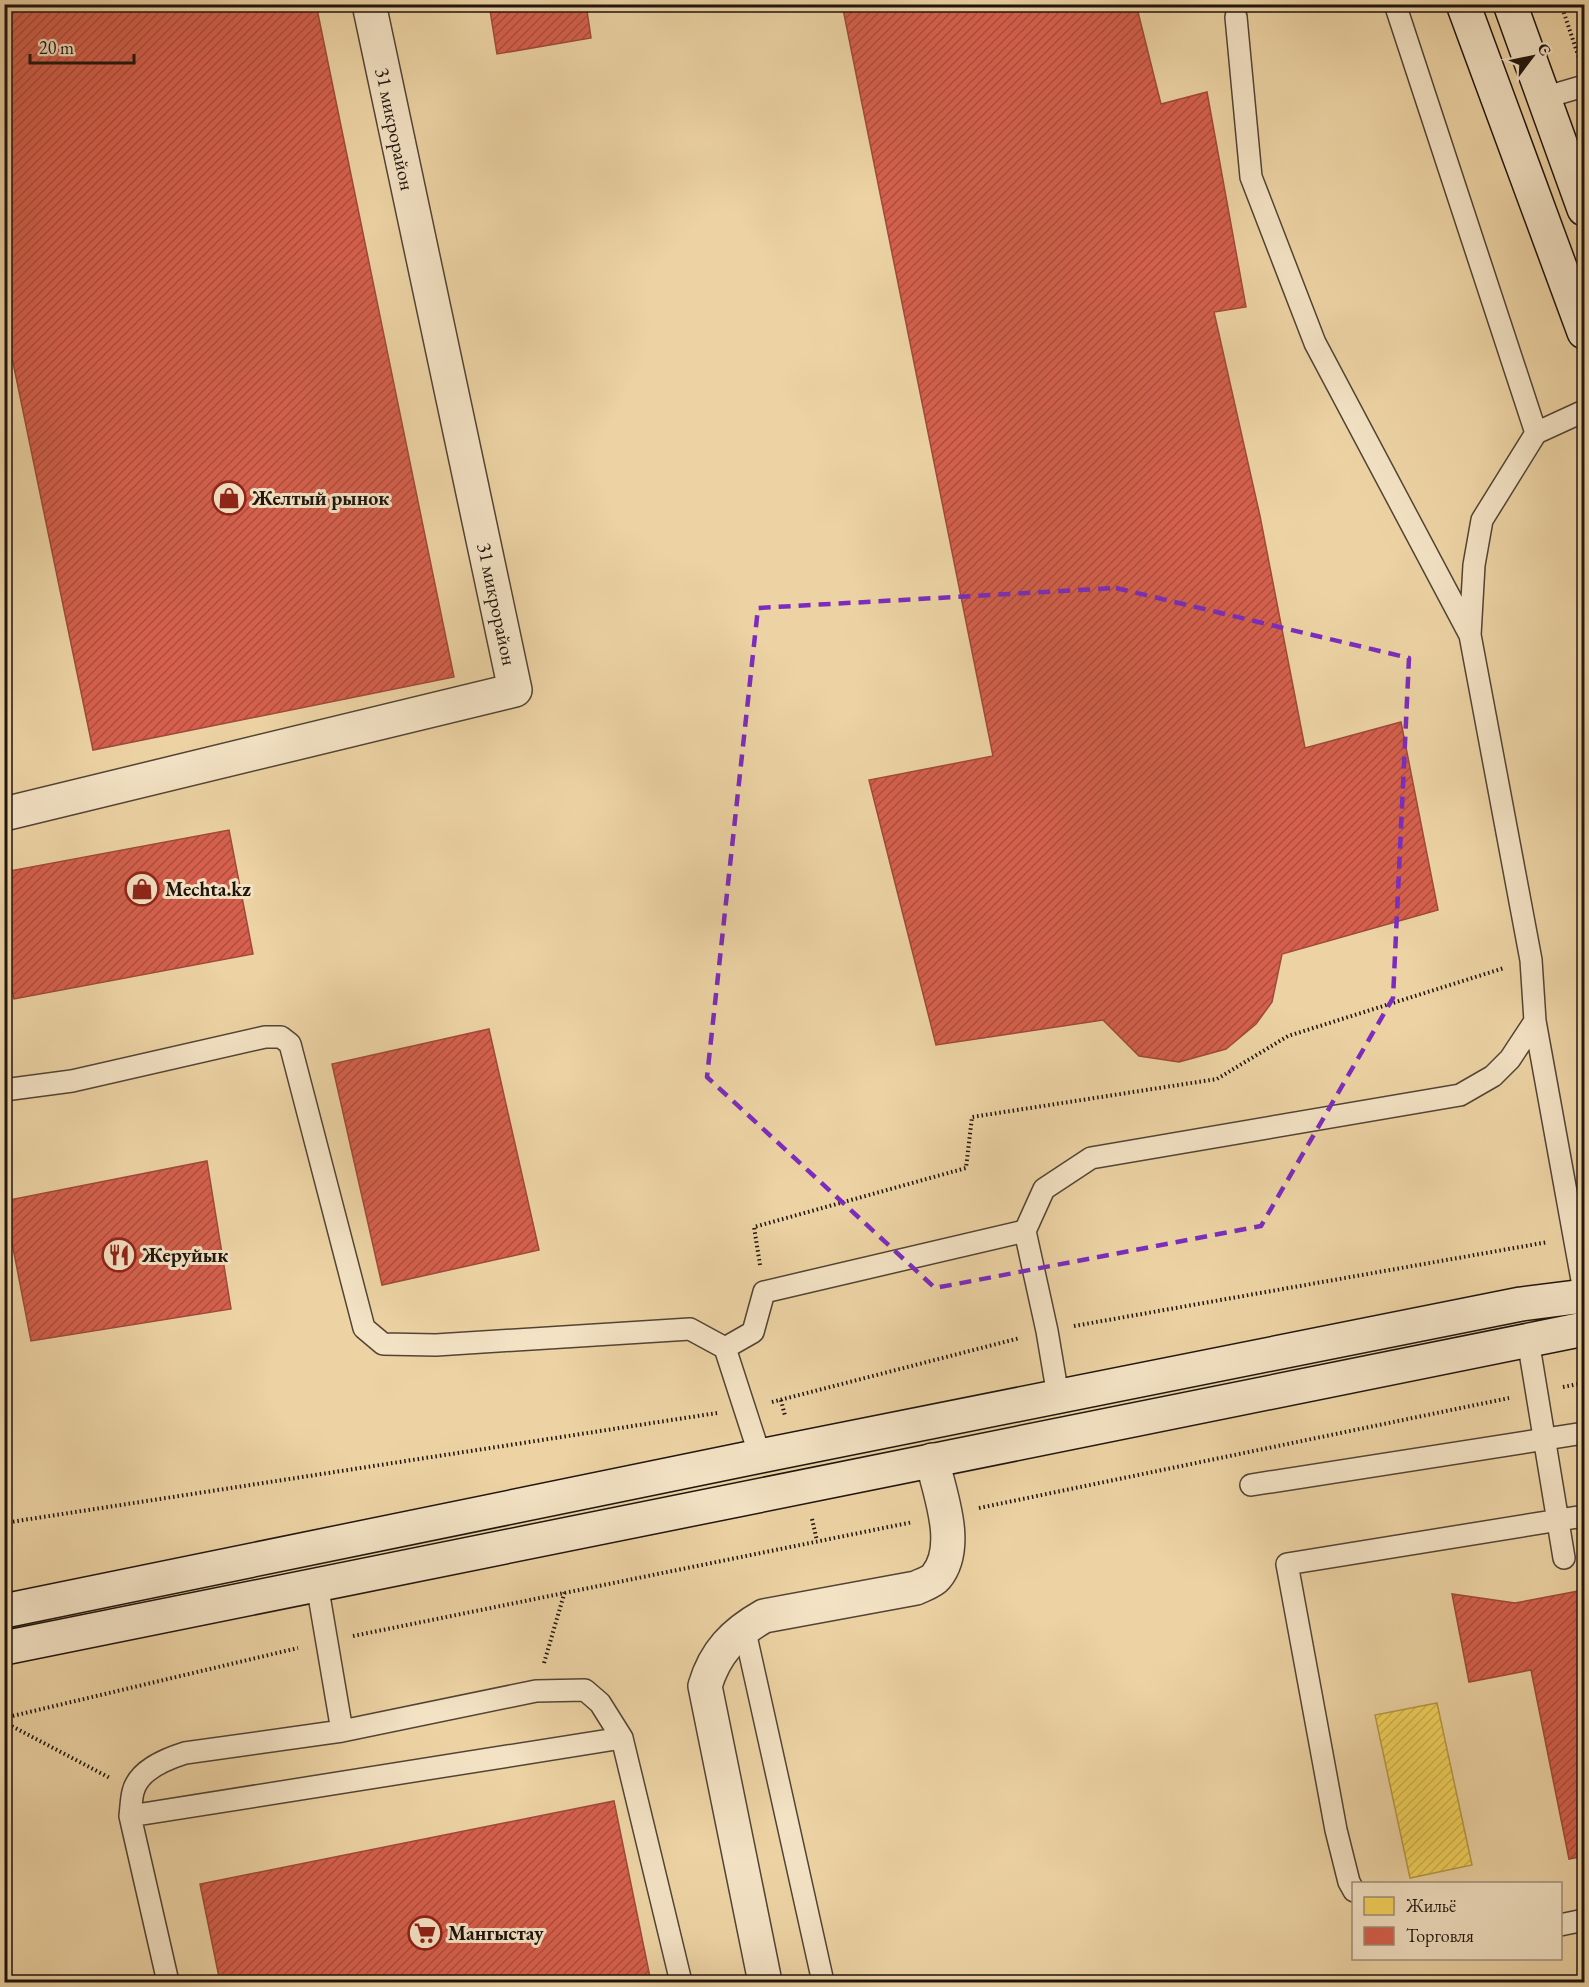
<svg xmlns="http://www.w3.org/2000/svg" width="1589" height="1987" font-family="'EB Garamond',serif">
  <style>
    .homes { fill: url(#homes-hatch); stroke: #b69b45; stroke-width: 1.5 }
    .shops { fill: url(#shops-hatch); stroke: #9f4a3a; stroke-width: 1.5 }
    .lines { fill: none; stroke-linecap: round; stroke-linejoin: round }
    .lane-casing { stroke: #524434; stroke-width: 24 }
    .street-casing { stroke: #524434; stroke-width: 36 }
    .secondary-casing { stroke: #1f150e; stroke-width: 36 }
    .path { stroke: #1f150e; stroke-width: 4; stroke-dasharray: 1.5 3; stroke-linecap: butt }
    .lane { stroke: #f3e2c4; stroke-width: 21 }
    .street { stroke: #f3e2c4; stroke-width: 33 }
    .secondary { stroke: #f3e2c4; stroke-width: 33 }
    .marked { fill: none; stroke: #7b2cbf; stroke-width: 4.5; stroke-dasharray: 12 8; stroke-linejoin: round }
    .labels { text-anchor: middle; stroke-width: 6; stroke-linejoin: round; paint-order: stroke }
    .street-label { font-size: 20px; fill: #1f150e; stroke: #f3e2c4 }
    .poi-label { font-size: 20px; font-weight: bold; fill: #1f150e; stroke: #f3e2c4; text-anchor: start }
  </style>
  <defs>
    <pattern id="homes-hatch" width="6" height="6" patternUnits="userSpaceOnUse" patternTransform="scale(1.5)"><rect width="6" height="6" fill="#f6d55c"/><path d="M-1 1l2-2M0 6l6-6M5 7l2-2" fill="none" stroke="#d2b64f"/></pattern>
    <pattern id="shops-hatch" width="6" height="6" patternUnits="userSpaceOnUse" patternTransform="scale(1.5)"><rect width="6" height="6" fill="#d6604d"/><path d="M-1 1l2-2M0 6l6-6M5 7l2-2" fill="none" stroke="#ad4e3e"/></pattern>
  </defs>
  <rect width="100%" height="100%" fill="#edd3a4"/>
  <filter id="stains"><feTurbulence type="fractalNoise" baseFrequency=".00333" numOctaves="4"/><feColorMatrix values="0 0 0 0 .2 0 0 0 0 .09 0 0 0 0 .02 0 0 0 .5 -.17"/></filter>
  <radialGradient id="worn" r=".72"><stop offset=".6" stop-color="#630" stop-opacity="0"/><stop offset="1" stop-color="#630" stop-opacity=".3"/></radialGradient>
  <path class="homes" d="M1437,1703L1472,1865L1410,1878L1375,1715Z"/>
  <path class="shops" d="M4,4H316L454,677L93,750L4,319Z
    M489,4H586L591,38L497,54Z
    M842,4H1136L1161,104L1207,92L1246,307L1214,312L1260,516L1305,748L1401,722L1438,910L1282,954L1272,1002L1256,1024L1226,1049L1179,1062L1139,1056L1103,1020L936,1045L869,780L993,756Z
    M229,830L253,954L14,999L4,949V872Z
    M489,1029L539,1250L382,1285L332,1064Z
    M207,1161L231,1309L31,1341L4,1201Z
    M1584,1590V1856L1569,1859L1531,1670L1469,1682L1452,1594L1515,1603Z
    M614,1801L651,1982H220L200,1884Z"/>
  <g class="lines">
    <defs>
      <path id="lane" d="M1395,4L1536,433
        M1236,17L1251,177L1315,343L1470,635
        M1543,98L1584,86
        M1584,411L1536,433L1482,520L1474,565L1470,635L1531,960L1535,1021L1584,1291
        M4,1090L72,1081L265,1037H281L290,1044L364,1328L383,1344L436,1345L690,1329L725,1348L760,1456
        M1528,1340L1564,1558
        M725,1348L753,1332L764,1292L1025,1231
        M1058,1396L1047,1331L1025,1231L1044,1189L1091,1158L1460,1095L1493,1076L1510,1059L1535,1021
        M1251,1485L1584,1433
        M317,1584L342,1731
        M744,1627L823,1982
        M130,1816L622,1738
        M1354,1891L1349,1882L1336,1830L1287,1564L1584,1516
        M1560,1925L1584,1920
        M168,1982L130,1816C131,1809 131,1800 133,1792C138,1770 166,1759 185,1753L342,1731L536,1691L585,1690L600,1703L622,1738L681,1982"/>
      <path id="street" d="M4,814L515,690L369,4
        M765,1982L705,1686C715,1652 734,1633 764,1616L916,1588C922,1585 932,1582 936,1577C961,1547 940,1494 932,1460"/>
      <path id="secondary" d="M1463,4L1584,332
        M1510,4L1584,209
        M4,1611L760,1456L1521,1304L1584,1296
        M4,1648L1584,1329"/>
    </defs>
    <use href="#lane" class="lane-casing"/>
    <use href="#street" class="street-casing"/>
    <use href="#secondary" class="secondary-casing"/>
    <path class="path" d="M1561,4L1579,58
      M760,1265L754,1227L966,1168L972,1117L1217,1079L1288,1036L1504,968
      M1074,1326L1548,1242
      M1563,1387L1584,1383
      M781,1400L785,1416
      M772,1402L1020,1338
      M979,1508L1509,1398
      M812,1519L817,1541
      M4,1523L717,1413
      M353,1636L913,1522
      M544,1663L565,1591
      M4,1718L298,1648
      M4,1722L110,1778"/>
    <use href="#lane" class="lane"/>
    <use href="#street" class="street"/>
    <use href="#secondary" class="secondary"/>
  </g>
  <path class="marked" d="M1116,588L1409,658L1393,998L1261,1226L935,1288L707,1077L758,608Z"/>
  <defs>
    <symbol id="shop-ring" viewBox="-11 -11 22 22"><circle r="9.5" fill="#f3e2c4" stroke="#8f2418" stroke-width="1.5"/><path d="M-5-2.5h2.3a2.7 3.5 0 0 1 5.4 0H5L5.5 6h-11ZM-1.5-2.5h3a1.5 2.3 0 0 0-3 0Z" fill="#8f2418"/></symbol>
    <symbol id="restaurant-ring" viewBox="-11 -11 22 22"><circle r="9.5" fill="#f3e2c4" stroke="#8f2418" stroke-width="1.5"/><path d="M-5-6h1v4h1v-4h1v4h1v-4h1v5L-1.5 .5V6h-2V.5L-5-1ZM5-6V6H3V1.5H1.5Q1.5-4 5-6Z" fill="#8f2418"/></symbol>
    <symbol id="supermarket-ring" viewBox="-11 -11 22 22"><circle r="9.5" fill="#f3e2c4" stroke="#8f2418" stroke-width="1.5"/><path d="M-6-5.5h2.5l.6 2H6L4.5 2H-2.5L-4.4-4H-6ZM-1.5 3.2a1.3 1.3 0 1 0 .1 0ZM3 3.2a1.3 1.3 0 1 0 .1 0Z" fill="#8f2418"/></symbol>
  </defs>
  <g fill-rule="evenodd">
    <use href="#shop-ring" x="210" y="479" width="38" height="38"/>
    <use href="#shop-ring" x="123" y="870" width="38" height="38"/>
    <use href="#restaurant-ring" x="100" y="1236" width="38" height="38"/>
    <use href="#supermarket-ring" x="406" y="1914" width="38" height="38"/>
  </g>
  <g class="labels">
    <g class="street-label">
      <text transform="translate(395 129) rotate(78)" y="7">31 микрорайон</text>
      <text transform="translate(497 604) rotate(78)" y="7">31 микрорайон</text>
    </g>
    <g class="poi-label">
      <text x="252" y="505">Желтый рынок</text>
      <text x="165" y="896">Mechta.kz</text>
      <text x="142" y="1262">Жеруйык</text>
      <text x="448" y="1940">Мангыстау</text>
    </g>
  </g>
  <rect width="1589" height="1987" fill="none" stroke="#edd3a4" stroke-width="24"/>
  <rect x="6" y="6" width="1577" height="1975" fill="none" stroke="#1f150e" stroke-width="3"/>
  <rect x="12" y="12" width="1565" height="1963" fill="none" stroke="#1f150e" stroke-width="1.5"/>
  <rect x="1352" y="1882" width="210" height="78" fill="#f3e2c4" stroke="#9e907b" stroke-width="1.5"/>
  <rect x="1364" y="1897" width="30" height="18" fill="#f6d55c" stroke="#9e907b" stroke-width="1.5"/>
  <text x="1406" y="1912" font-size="18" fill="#1f150e">Жильё</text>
  <rect x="1364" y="1927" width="30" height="18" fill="#d6604d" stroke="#9e907b" stroke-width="1.5"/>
  <text x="1406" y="1942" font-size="18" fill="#1f150e">Торговля</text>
  <g transform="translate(1532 57) rotate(58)" stroke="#f3e2c4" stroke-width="4.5" paint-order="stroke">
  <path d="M0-4.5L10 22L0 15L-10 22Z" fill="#1f150e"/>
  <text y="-9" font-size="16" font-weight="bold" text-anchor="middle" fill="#1f150e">С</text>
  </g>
  <path d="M30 54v9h104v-9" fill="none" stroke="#1f150e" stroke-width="3"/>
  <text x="39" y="54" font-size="18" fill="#1f150e" stroke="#f3e2c4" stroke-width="4.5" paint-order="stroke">20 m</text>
  <rect width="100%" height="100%" filter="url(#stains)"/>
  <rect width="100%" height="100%" fill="url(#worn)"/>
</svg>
